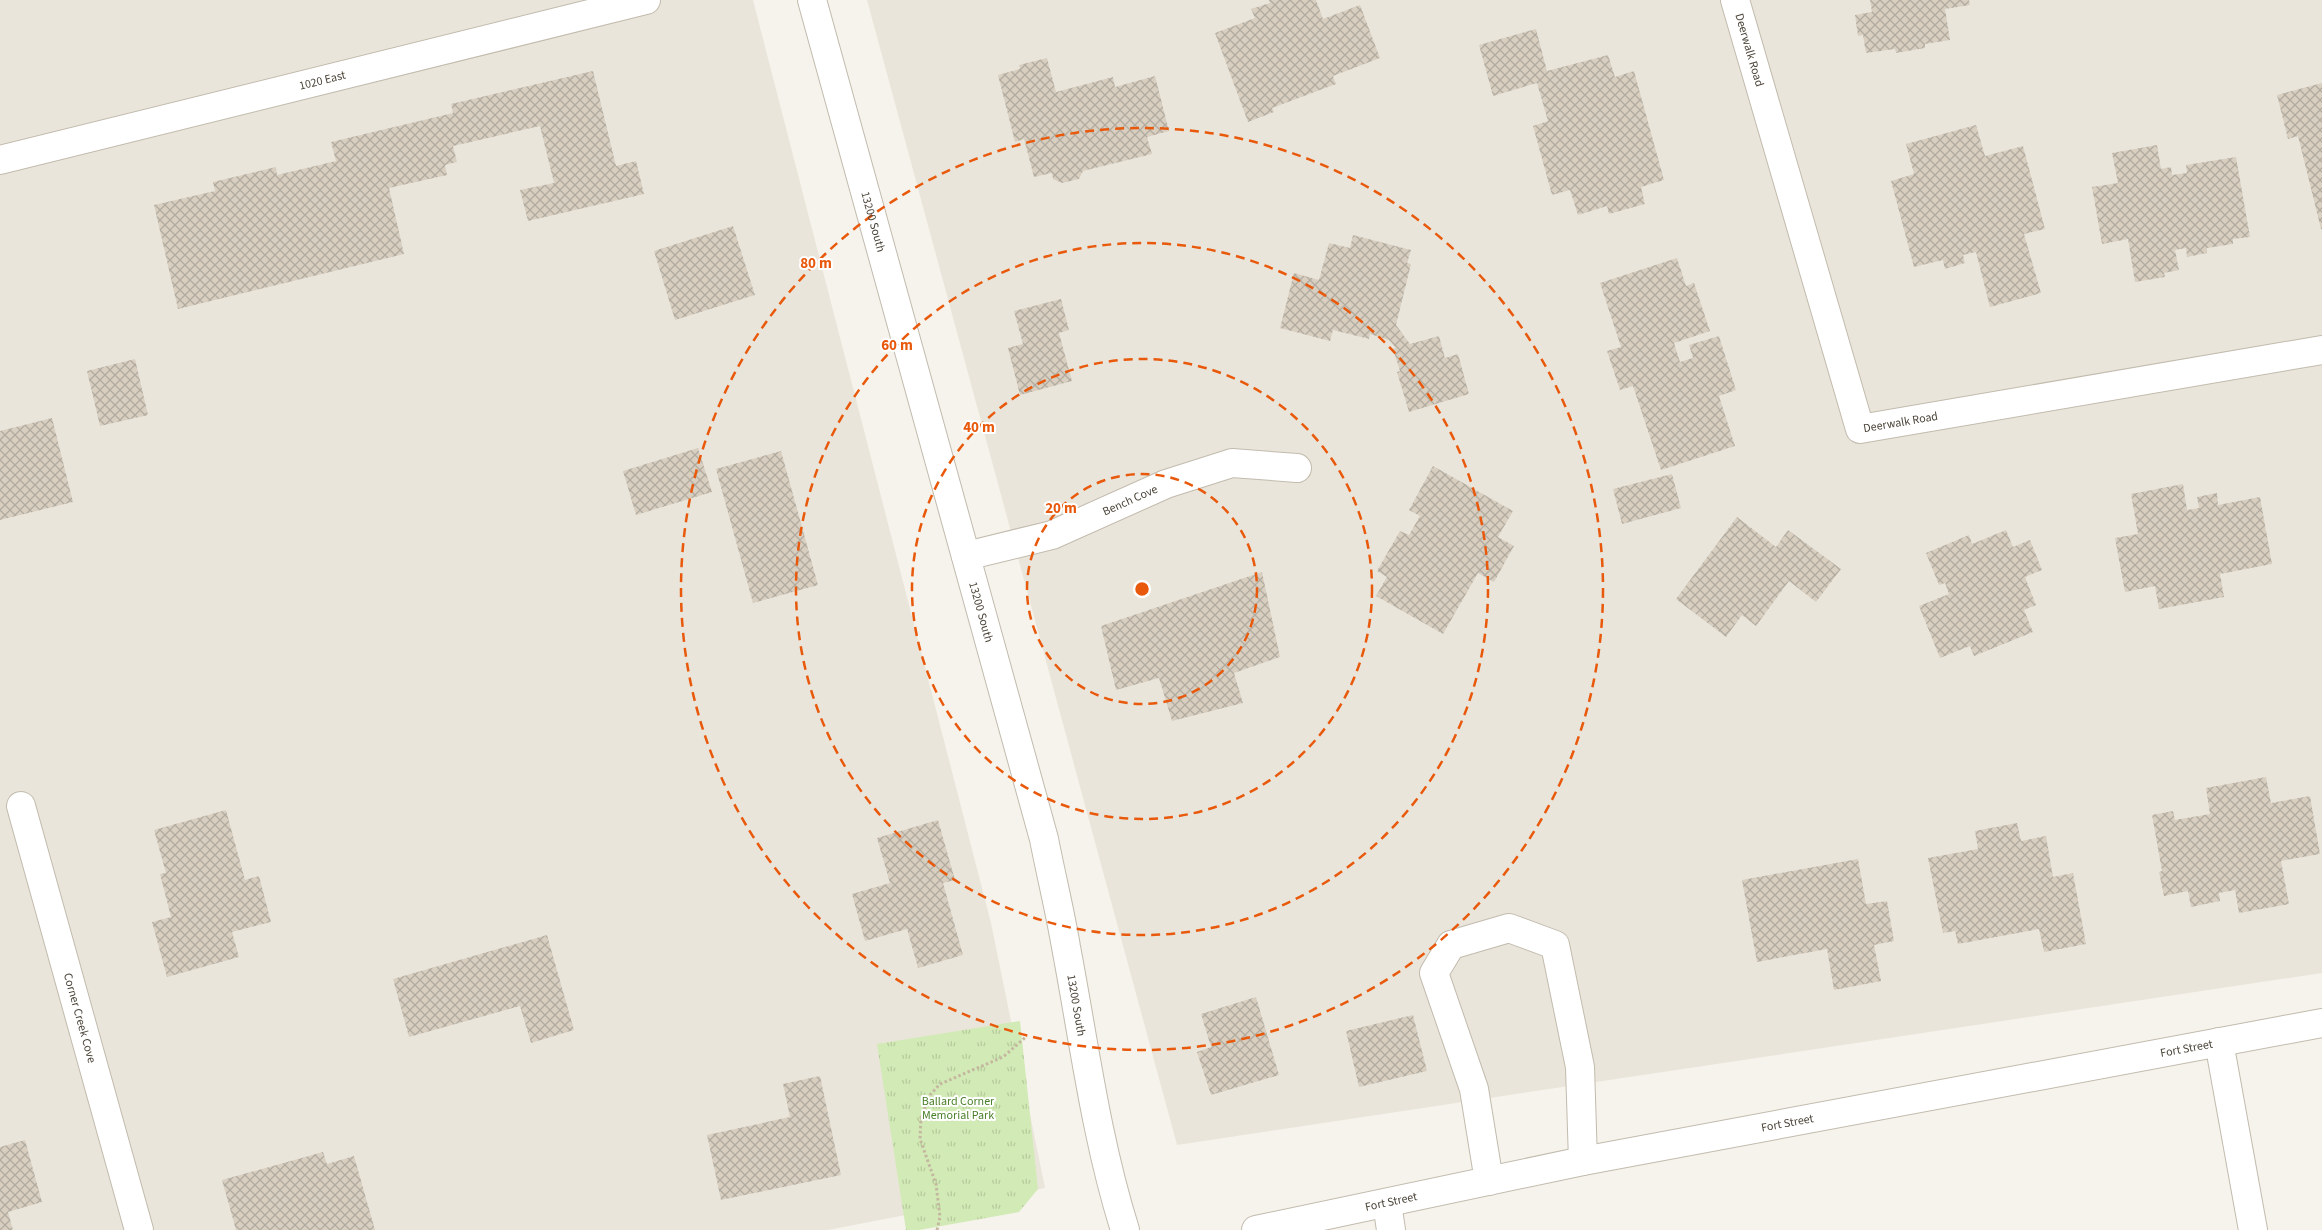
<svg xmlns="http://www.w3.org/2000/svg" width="2322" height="1230" font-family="'Source Sans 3',sans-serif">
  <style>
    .residential { fill: #eae5da }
    .grass { fill: url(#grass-tufts) }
    .building { fill: url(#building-cross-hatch) }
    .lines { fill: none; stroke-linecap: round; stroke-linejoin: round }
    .minor-casing { stroke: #c2bbae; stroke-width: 30 }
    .path { stroke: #c4b79f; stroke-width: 3; stroke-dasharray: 2.5 2.5; stroke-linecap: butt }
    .minor { stroke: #fff; stroke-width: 28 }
    .ring { fill: none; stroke: #e8590c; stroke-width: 2.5; stroke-dasharray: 9 6 }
    .labels { text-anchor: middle; stroke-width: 4; stroke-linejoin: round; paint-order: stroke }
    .street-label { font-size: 12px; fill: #4b4439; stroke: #fff }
    .park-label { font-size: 12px; fill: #4a7f2a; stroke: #fff }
    .centre { fill: #e8590c; stroke: #fff; stroke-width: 2.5 }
    .ring-label { font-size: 15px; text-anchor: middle; font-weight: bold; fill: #e8590c; stroke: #fff; stroke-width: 4; stroke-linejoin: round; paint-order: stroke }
  </style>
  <defs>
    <pattern id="grass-tufts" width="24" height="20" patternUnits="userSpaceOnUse" patternTransform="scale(1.25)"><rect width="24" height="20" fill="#d2eab5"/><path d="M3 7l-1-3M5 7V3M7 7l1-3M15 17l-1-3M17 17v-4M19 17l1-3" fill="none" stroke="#b6ca9c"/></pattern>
    <pattern id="building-cross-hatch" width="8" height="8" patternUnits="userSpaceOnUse" patternTransform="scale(1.25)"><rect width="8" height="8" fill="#d8cfc1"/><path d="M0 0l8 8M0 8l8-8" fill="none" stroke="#b1aa9e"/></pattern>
  </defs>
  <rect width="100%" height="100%" fill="#f6f3ec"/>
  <path class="residential" d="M0,0H753L991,923L1045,1188L828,1230H0Z
    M867,0H2322V973L1177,1145Z"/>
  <path class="grass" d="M1020,1021L1038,1189L1019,1212L919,1230H906L877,1044Z"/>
  <path class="building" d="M1269,0H1316L1323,19L1360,5L1380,58L1333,76L1336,84L1272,108L1274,112L1248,122L1215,33L1255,18L1251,9L1270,3Z
    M1870,0H1969L1970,5L1945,9L1950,40L1925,44V48L1896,53L1895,49L1866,53L1863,35L1858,36L1855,15L1872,12Z
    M1536,29L1547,71L1608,55L1615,77L1634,71L1664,180L1641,187L1645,204L1609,214L1607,206L1578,215L1570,190L1552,195L1533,126L1548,121L1537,83L1493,96L1479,45Z
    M1047,58L1056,92L1113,77L1115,87L1155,76L1169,131L1147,137L1152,154L1083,171L1079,179L1062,183L1053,179L1052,173L1034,177L1024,139L1015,142L998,75L1020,69L1019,65Z
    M593,71L616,166L636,161L644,194L528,221L520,190L554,183L540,126L453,146L457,162L445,165L447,175L389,188L404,254L178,309L154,205L215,191L213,182L276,167L277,175L336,161L331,142L453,113L451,104Z
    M2322,83V229H2321L2298,136L2288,139L2277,95Z
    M1976,125L1985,156L2023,146L2045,229L2024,234L2041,293L1990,307L1976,252L1963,255L1965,263L1945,269L1943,260L1914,267L1891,181L1914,174L1906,144Z
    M2157,145L2161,169L2171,167L2172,175L2187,173L2186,165L2236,157L2250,237L2233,239V244L2207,248V253L2187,257L2186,248L2175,250L2179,270L2164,273L2165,277L2135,282L2128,239L2102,244L2092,187L2118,183L2112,153Z
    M733,226L755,295L675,320L654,251Z
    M1353,235L1411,250L1407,263L1411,264L1396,325L1410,344L1439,336L1445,358L1458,354L1469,394L1409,412L1397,372L1400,371L1393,349L1396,348L1389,340L1370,334L1369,339L1333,330L1330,341L1280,328L1294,273L1319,280L1329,243L1350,248Z
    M1677,258L1686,286L1694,283L1710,331L1674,343L1680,362L1693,358L1689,345L1719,336L1736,390L1719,396L1735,446L1661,470L1633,386L1620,390L1607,351L1621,347L1600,283Z
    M1061,299L1069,330L1059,333L1072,381L1020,395L1008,348L1023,344L1014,311Z
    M135,359L148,415L100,426L87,371Z
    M52,418L73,502L0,520V431Z
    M698,448L712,492L636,515L623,471Z
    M781,451L818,585L753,603L716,469Z
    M1433,466L1513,511L1498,537L1514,546L1494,582L1478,573L1443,634L1376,596L1387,577L1377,571L1400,531L1409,535L1420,516L1409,510Z
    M1672,474L1681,508L1622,524L1613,489Z
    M2183,484L2187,510L2199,508L2197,497L2217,493L2218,505L2260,497L2272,564L2220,574L2224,597L2159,609L2155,586L2125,592L2115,538L2138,534L2131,494Z
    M1737,517L1776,547L1788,530L1841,569L1816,602L1789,581L1756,626L1742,615L1726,637L1676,599Z
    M2006,530L2013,547L2030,540L2042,570L2025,577L2036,605L2024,610L2033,632L1974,656L1970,646L1940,658L1919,606L1949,594L1945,583L1939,585L1926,553L1969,535L1972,544Z
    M1262,572L1280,657L1234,673L1243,703L1172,721L1159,678L1116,690L1101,626Z
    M2266,777L2271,803L2310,796L2320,854L2281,861L2289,904L2239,913L2235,890L2219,893L2220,901L2191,907L2188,891L2164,896L2159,872L2162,871L2152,815L2173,811L2175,820L2210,814L2206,788Z
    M226,810L245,880L259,876L271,922L232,932L239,957L167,977L152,922L171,917L160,874L166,873L154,830Z
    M938,820L955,880L943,883L963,955L918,968L907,929L865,941L852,894L890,883L877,838Z
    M2017,823L2021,841L2046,836L2053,877L2073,873L2086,944L2044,952L2039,929L1958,944L1955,931L1943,933L1928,858L1978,849L1975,831Z
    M1858,859L1866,904L1887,901L1894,941L1874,945L1881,981L1834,990L1827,949L1757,962L1742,880Z
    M547,935L574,1030L531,1043L520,1006L409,1037L393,979Z
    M1256,997L1279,1075L1211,1095L1197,1052L1211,1047L1201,1014Z
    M1413,1015L1427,1071L1359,1087L1346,1031Z
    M820,1076L841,1175L721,1200L707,1135L790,1117L783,1084Z
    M25,1140L42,1202L8,1212L13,1230H0V1147Z
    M323,1152L327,1164L354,1156L375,1230H236L222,1180Z"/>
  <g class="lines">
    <defs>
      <g id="minor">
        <path id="s1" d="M812,0L1044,839C1051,875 1060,911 1066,947C1084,1042 1096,1138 1125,1230"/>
        <path id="s2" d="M1735,0L1860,429L2322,350"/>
        <path id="s3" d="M0,160L646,0"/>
        <path id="s4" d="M966,556L1052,535L1166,484L1232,463L1297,468"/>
        <path id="s5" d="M21,806L139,1230"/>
        <path d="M2219,1042L2253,1230"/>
        <path d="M1489,1181L1474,1089L1434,973L1451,945L1509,928L1555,945L1580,1067L1583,1161"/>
        <path d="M1387,1203L1391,1230"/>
        <path id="s6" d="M1256,1230L1583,1161L2322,1023"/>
      </g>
    </defs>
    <use href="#minor" class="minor-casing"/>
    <path class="path" d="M937,1230L940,1217L936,1184L920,1139L921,1117L930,1095L940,1084L1003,1057L1027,1036"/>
    <use href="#minor" class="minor"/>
  </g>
  <g class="ring">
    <circle cx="1142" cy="589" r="115"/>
    <circle cx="1142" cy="589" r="230"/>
    <circle cx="1142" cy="589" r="346"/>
    <circle cx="1142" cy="589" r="461"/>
  </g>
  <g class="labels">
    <g class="street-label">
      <text dy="4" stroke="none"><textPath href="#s2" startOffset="52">Deerwalk Road</textPath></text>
      <text dy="4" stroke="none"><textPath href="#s3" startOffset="332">1020 East</textPath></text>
      <text dy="4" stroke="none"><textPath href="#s1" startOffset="230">13200 South</textPath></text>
      <text dy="4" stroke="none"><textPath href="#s2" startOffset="488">Deerwalk Road</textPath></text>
      <text dy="4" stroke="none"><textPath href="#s4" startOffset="174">Bench Cove</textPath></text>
      <text dy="4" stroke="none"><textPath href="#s1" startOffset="635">13200 South</textPath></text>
      <text dy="4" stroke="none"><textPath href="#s1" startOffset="1040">13200 South</textPath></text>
      <text dy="4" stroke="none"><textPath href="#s5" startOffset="220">Corner Creek Cove</textPath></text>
      <text dy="4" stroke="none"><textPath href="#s6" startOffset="948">Fort Street</textPath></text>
      <text dy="4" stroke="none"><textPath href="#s6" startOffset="542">Fort Street</textPath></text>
      <text dy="4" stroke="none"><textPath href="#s6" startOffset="138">Fort Street</textPath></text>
    </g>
    <g class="park-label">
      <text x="958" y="1105">Ballard Corner<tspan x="958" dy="14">Memorial Park</tspan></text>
    </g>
  </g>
  <circle cx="1142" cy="589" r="8" class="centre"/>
  <g class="ring-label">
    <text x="816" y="268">80 m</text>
    <text x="897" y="350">60 m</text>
    <text x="979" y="432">40 m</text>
    <text x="1061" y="513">20 m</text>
  </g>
</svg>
